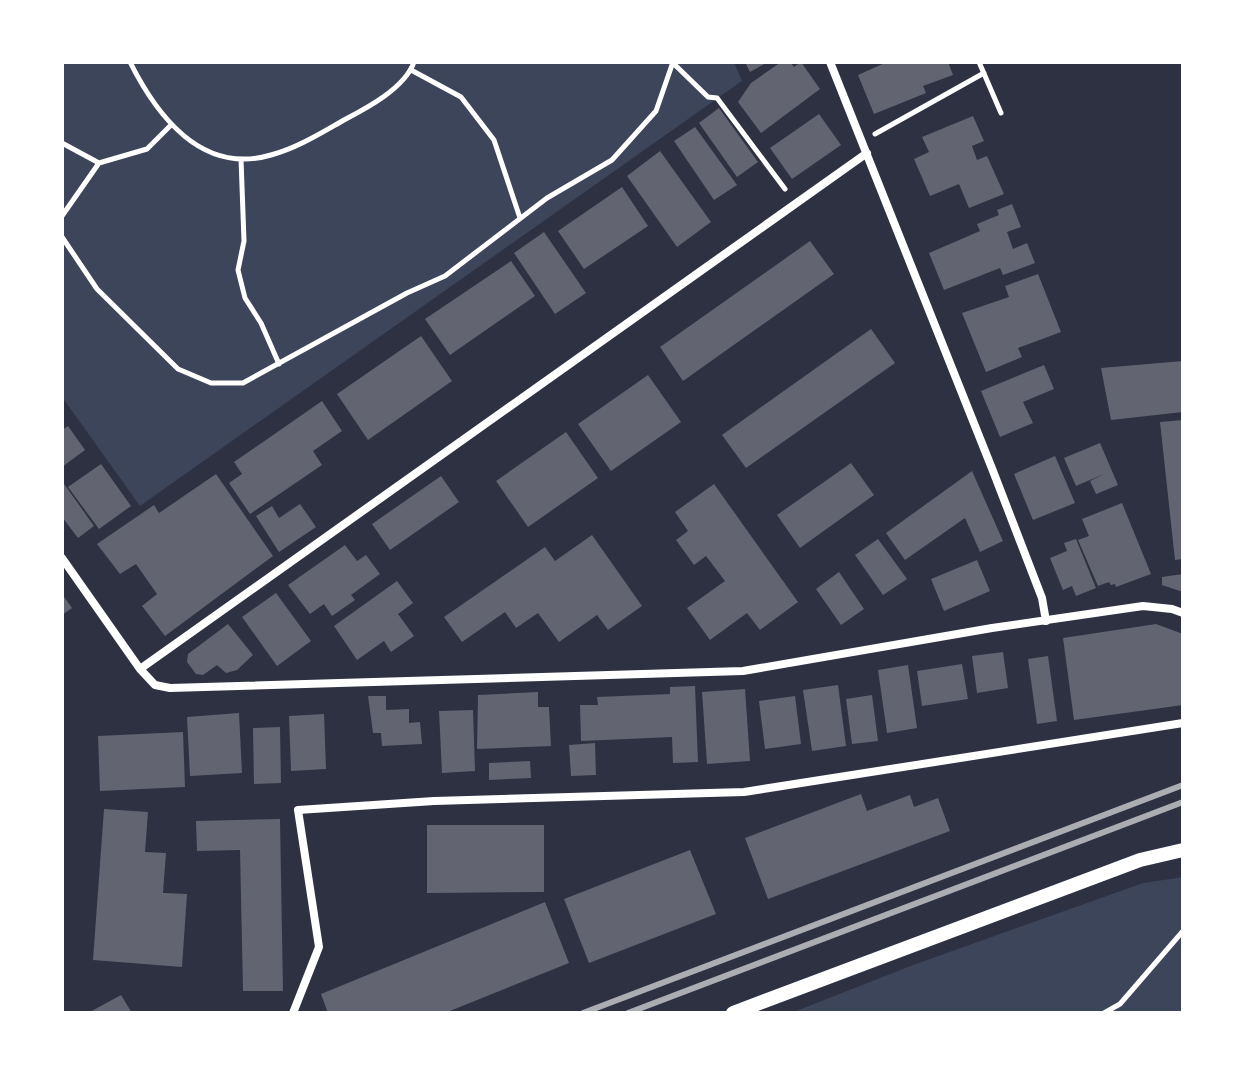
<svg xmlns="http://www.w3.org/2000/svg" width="1245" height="1075" font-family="'Alegreya Sans',sans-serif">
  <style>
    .green { fill: #3c4559 }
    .building { fill: #626471 }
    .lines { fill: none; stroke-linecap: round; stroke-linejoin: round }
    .path { stroke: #fff; stroke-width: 5 }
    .minor { stroke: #fff; stroke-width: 8 }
    .tertiary { stroke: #fff; stroke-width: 14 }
    .rail { stroke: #abadb3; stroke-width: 6 }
  </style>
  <rect width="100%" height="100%" fill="#2d3142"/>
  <path class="green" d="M62,62H734L742,81L140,506L62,397Z
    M1183,877V1013H791L913,965L1143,883Z"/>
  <path class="building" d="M745,62H768L750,72Z
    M781,62H790L794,67L801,62L820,89L761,133L738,102L751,83Z
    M887,62H948L953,75L923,86L926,93L874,114L858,75Z
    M719,108L758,162L737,177L699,123Z
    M819,114L841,145L792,179L770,148Z
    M973,116L984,141L972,146L977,160L987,156L1004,194L969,208L959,184L930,196L914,159L929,152L922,137Z
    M695,127L737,185L714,200L674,141Z
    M660,151L711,222L677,247L627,176Z
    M622,187L648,226L584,269L558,231Z
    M1012,204L1021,227L1007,232L1013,249L1027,243L1035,263L1003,275L1000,268L944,290L929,253L980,231L977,224L999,215L997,210Z
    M544,232L586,293L555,314L514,253Z
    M810,241L834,274L683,381L660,347Z
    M511,261L535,296L450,355L425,319Z
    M1038,274L1061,332L1018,348L1022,357L986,372L962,313L1009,297L1005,286Z
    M871,329L895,363L746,468L722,435Z
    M421,336L452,381L368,440L337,394Z
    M1183,361V412L1111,420L1101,368Z
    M1044,365L1054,389L1023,402L1033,423L1000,437L981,391Z
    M648,375L681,422L611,471L578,424Z
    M322,401L342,431L313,451L322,465L250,514L229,483L242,474L234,462Z
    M1183,420V559L1175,560L1160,422Z
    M68,426L85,450L62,467V430Z
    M566,432L598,478L528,527L496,481Z
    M1100,443L1118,485L1096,494L1090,481L1104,474L1076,486L1064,458Z
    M1055,456L1075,503L1033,520L1014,474Z
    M851,463L874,495L800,548L777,515Z
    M101,464L131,506L99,529L68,487Z
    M972,471L1003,541L980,552L965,518L905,560L886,533Z
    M216,474L273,556L165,636L142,606L157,594L136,564L120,574L97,544L154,505L159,513Z
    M441,476L459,502L390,550L372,524Z
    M62,481L94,526L78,538L62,517Z
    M714,484L798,602L760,630L747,613L710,640L687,608L725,581L706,556L694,565L676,540L688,531L675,512Z
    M1122,503L1151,574L1116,587L1115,584L1111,585L1109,582L1098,586L1078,540L1089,536L1082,519Z
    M300,504L316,527L279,552L256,516L272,506L279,518Z
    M592,535L642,606L608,630L597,615L559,642L538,613L516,628L505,612L462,642L444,617L545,547L555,561Z
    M878,539L907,579L883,595L855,555Z
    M1076,539L1096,588L1076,596L1072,586L1063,590L1050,558L1067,551L1064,543Z
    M345,545L357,561L366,555L380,574L351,595L355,600L332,616L324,604L310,614L288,585Z
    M977,560L990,591L944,611L931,579Z
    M839,572L864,609L841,625L816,589Z
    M1183,574V592L1162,585V577Z
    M397,581L413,603L398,614L414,636L391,652L384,641L357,660L334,626Z
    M276,593L311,641L277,666L242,617Z
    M62,594L72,608L62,615Z
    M228,624L253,655L237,670L226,673L217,665L203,675L196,674L187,662L188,654Z
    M1156,624L1183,634V705L1074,720L1063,638Z
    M1003,652L1008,688L977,693L972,656Z
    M1048,656L1057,721L1037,724L1028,659Z
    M962,664L968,699L922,706L917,671Z
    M908,665L917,728L887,733L878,670Z
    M838,685L846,746L812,751L803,690Z
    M695,686L698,762L673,763L672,737L581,741L580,705H598L597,697L670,694V687Z
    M745,689L750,761L707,764L702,692Z
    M538,692V707H549L551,746L477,749L478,695Z
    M872,695L878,741L852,744L846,699Z
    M368,696H386V710L409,709V723L420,722L422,744L382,746L381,733H373Z
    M795,696L801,744L765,749L759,701Z
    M473,710L475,771L442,773L439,711Z
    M239,713L242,773L190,776L187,717Z
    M324,714L326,769L291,771L289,716Z
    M280,727L281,783L254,784L253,728Z
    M183,732L185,787L100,791L98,736Z
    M595,743L596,775L571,776L569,745Z
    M530,761L531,778L489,780V763Z
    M861,794L867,811L910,795L914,807L938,798L950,831L768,899L745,838Z
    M104,809L148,812L145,852L166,853L163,893L187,894L182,967L93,960Z
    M280,819L283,991H243L240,850L197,851L196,821Z
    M427,825H544V892L427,893Z
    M690,850L716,914L589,963L564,899Z
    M545,902L569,963L445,1013H328L321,994Z
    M121,995L132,1013H88Z"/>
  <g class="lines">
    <path class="path" d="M130,62C157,116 202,175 271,155C297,148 321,133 344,120C367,108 405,88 414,62
      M979,62L1001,113
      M673,63L708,97L717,98L785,189
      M411,70L461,97L494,140L520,218
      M875,134L984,73
      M62,143L99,163
      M241,159L244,241L238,270L245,298L261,323L279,364
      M62,216L99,163L147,149L171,125
      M62,237L97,289L178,369L211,383H243L407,293L445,276L547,198L612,160L656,111L673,62
      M1104,1013L1120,1004L1183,931"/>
    <path class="minor" d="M830,62L993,471L1042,598L1046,621
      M62,558L140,669L155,685L170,688L743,671L992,628L1143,606L1172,609L1183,613
      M140,669L867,153
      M293,1013L319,947L298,810L434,801L744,792L1183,723"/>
    <path class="tertiary" d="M733,1013L1140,860L1183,850"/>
    <path class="rail" d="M583,1013L1183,785
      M628,1013L1183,802"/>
  </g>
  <rect width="1245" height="1075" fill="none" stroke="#ffffff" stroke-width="128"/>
</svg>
